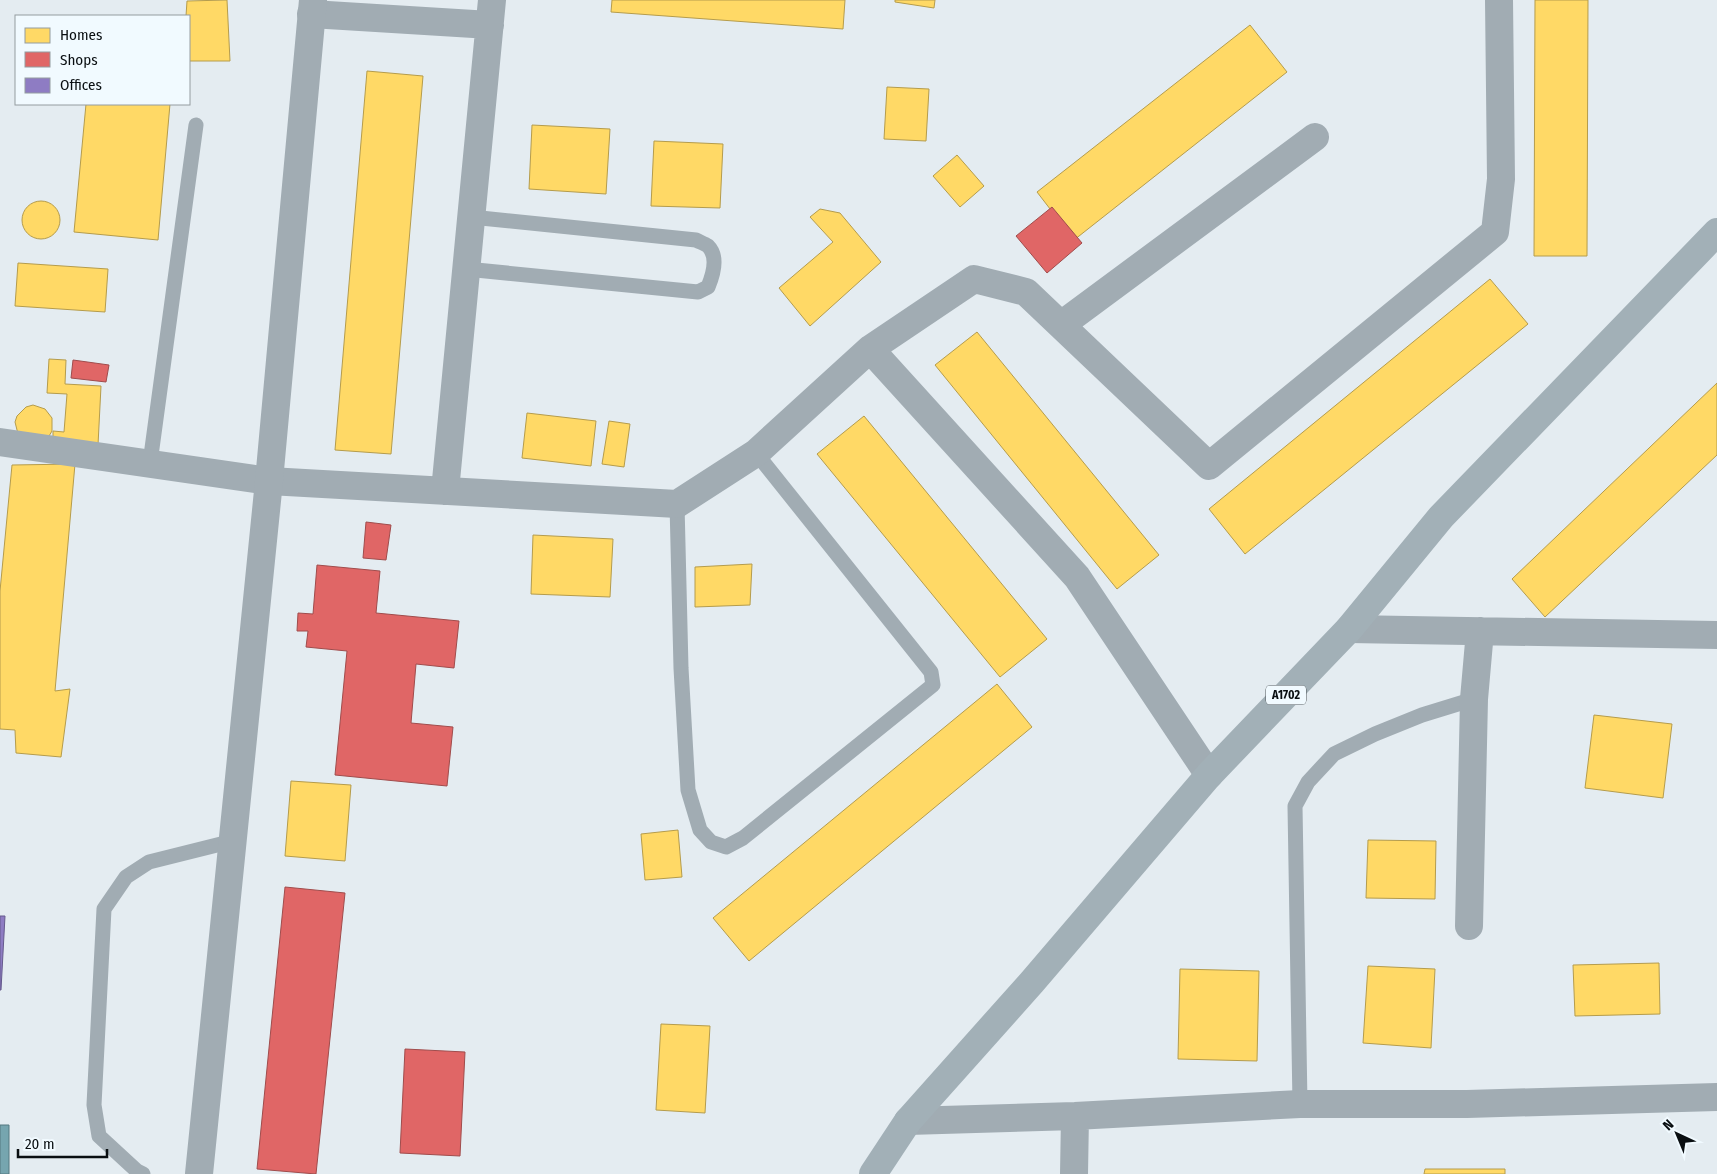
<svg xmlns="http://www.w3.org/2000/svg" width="1717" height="1174" font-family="'Fira Sans Condensed',sans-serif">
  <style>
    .homes { fill: #ffd966; stroke: #b59c4c }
    .shops { fill: #e06666; stroke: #a04c4c }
    .offices { fill: #8e7cc3; stroke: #665b8e }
    .public { fill: #76a5af; stroke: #557880 }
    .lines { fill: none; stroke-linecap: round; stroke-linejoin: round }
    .service { stroke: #a1acb3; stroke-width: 15 }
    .minor { stroke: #a1acb3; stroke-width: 28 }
    .tertiary { stroke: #a1acb3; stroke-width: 28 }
    .trunk { stroke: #a2b0b7; stroke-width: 28 }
    .labels { text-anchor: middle; stroke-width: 5; stroke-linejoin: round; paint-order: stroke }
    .shield { fill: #f1faff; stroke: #4f5558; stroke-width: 1 }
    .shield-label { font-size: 12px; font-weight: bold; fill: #090e11 }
  </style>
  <rect width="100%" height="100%" fill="#e4ecf1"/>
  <path class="homes" d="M227,0L230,61H189V16H186L187,1Z
    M612,0H845L843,29L611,12Z
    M895,0H935L934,8L895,2Z
    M1535,0H1588L1587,256H1534Z
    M1250,25L1287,72L1074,240L1037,192Z
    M367,71L423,76L391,454L335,450Z
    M887,87L929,89L926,141L884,139Z
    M86,104H170L158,240L74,232Z
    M532,125L610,129L606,194L529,189Z
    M654,141L723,144L720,208L651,206Z
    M957,155L984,186L960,207L933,176Z
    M22 220a19 19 0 1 1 38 0a19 19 0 1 1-38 0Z
    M820,209L840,213L881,262L810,326L779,288L833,242L810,217Z
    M18,263L108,269L105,312L15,306Z
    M1490,279L1528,324L1245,554L1209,509Z
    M977,332L1159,555L1117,589L935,365Z
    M49,359L66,360L65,384L101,386L98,445L53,443V431L64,432L67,394L47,393Z
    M1717,383V455L1545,617L1512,579Z
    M33,405L45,409L52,418V431L49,436L18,434L15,422L17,416L26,407Z
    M527,413L596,421L591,466L522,458Z
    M864,416L1047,639L1000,677L817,454Z
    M609,421L630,424L624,467L602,464Z
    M75,464L55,691L70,689L61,757L16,753L15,730L0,729V591L12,465Z
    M533,535L613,539L610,597L531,594Z
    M752,564L750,605L695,607V567Z
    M997,684L1032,727L749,961L713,918Z
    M1594,715L1672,724L1663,798L1585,788Z
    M291,781L351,785L345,861L285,856Z
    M678,830L682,877L645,880L641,834Z
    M1368,840L1436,841L1435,899L1366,898Z
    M1659,963L1660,1014L1575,1016L1573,965Z
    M1368,966L1435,969L1431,1048L1363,1043Z
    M1180,969L1259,971L1257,1061L1178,1059Z
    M661,1024L710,1026L705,1113L656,1110Z
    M1425,1169H1505V1174H1424Z"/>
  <path class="shops" d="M1052,207L1082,243L1047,273L1016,236Z
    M73,360L109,365L106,382L71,378Z
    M366,522L391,525L386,560L363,558Z
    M317,565L380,571L376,613L459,621L454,668L416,664L411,723L453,727L447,786L335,775L347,651L306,647L308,631H297L298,613L313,614Z
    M285,887L345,893L316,1174L257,1169Z
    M405,1049L465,1052L460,1156L400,1153Z"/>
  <path class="offices" d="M0,916H5L1,990H0Z"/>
  <path class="public" d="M0,1125H9V1174H0Z"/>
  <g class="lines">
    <path class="service" d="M466,269L698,292L708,287C713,275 719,257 708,246C705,244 700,242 696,240L471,217
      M150,463L196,125
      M677,504L681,668L688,790L700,830L711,842L726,847L743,838L933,685L931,672L756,453
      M1300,1104L1295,806L1308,782L1334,754L1375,734L1422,715L1474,699
      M143,1174L137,1171L99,1136L94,1105L104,909L126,877L149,862L233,841"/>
    <path class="minor" d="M311,14L490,25
      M1061,325L1315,137
      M870,349L974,279L1026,292L1209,466L1495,232L1501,179L1499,0
      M0,442L269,481L677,504L756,453L870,349L1077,577L1209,775
      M445,491L492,0
      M1349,629L1717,635
      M1469,926L1474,699L1480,631
      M908,1121L1075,1116L1300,1104H1467L1717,1097
      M1074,1174L1075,1116"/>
    <path class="tertiary" d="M199,1174L269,481L313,0"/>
    <path class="trunk" d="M873,1174L908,1121L1032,982L1209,775L1349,629L1441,517L1717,232"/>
  </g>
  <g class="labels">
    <rect class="shield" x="1266" y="685.5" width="40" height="19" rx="4"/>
    <g class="shield-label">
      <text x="1286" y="699">A1702</text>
    </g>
  </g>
  <rect x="15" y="15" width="175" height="90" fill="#f1faff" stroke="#949ca0"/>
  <rect x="25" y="28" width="25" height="15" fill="#ffd966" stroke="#949ca0"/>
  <text x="60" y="40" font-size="15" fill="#090e11">Homes</text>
  <rect x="25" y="52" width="25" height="15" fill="#e06666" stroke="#949ca0"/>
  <text x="60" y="65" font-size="15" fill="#090e11">Shops</text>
  <rect x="25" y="78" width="25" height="15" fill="#8e7cc3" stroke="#949ca0"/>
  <text x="60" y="90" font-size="15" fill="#090e11">Offices</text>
  <g transform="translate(1677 1134) rotate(316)" stroke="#f1faff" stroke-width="4" paint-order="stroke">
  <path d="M0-4L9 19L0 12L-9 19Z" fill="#090e11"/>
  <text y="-8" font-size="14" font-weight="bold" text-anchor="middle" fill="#090e11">N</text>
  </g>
  <path d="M18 1149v8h89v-8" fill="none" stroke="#090e11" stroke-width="2.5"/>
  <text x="25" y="1149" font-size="15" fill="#090e11" stroke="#f1faff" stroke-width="4" paint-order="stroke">20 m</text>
</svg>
